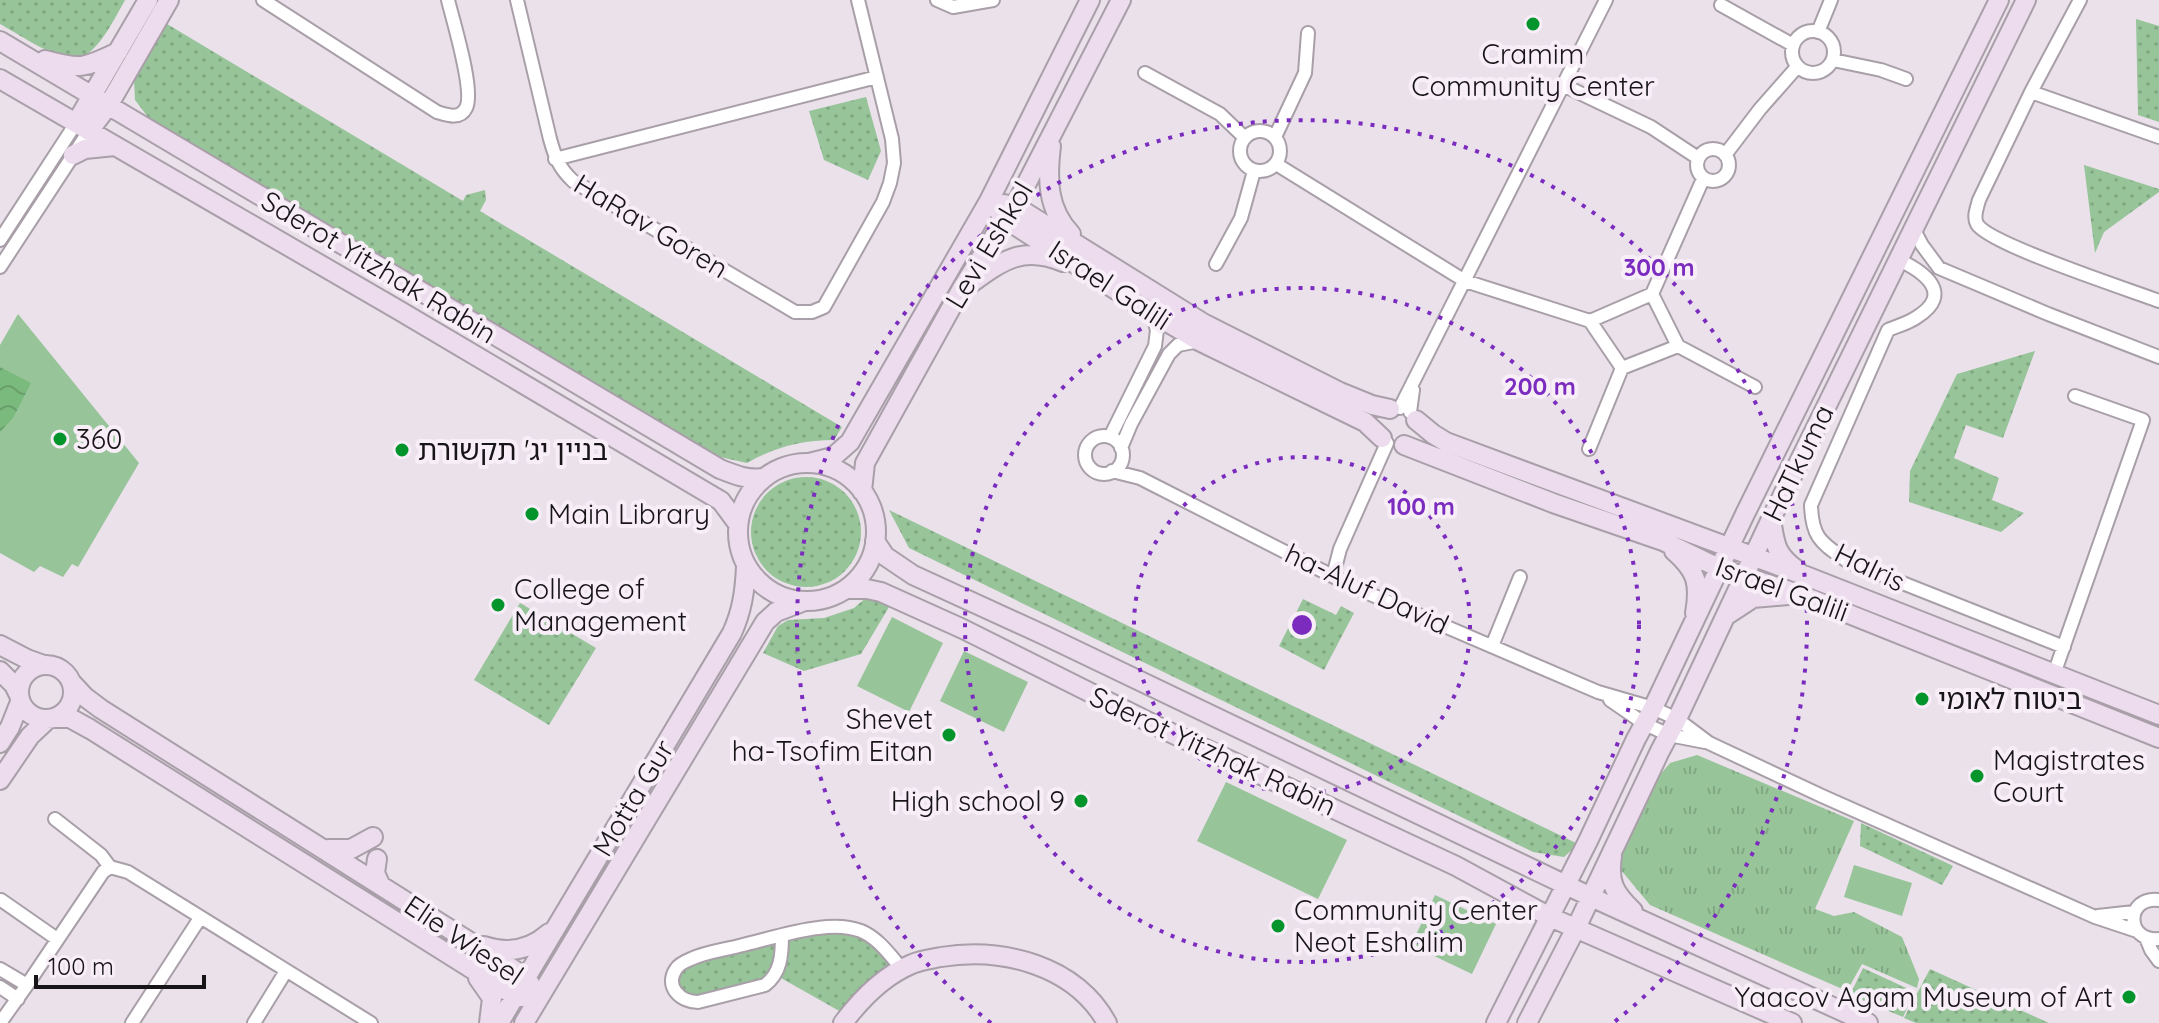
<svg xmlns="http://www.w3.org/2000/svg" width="2159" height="1023" font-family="Quicksand,'Noto Sans Hebrew',sans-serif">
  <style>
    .grass { fill: url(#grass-tufts) }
    .park { fill: url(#park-dots) }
    .garden { fill: #97c499 }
    .water { fill: url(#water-waves) }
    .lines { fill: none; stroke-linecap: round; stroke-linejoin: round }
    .street-casing { stroke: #a89fa8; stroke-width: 16 }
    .secondary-casing { stroke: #a89fa8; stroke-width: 22 }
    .street { stroke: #fff; stroke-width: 12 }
    .secondary { stroke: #ecdced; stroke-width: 18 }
    .ring { fill: none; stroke: #7b2cbf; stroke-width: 4; stroke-dasharray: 4 8 }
    .poi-dot { fill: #03952c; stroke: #f7eef8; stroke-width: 3 }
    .labels { text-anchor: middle; stroke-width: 8; stroke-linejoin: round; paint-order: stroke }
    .poi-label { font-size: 28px; fill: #181518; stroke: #f7eef8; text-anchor: start }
    .street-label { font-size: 28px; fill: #181518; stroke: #f7eef8 }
    .centre { fill: #7b2cbf; stroke: #f7eef8; stroke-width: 4 }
    .ring-label { font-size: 24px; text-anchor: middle; font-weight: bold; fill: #7b2cbf; stroke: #f7eef8; stroke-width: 8; stroke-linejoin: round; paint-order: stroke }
  </style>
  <defs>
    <pattern id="grass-tufts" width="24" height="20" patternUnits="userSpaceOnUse" patternTransform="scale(2)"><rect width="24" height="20" fill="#97c499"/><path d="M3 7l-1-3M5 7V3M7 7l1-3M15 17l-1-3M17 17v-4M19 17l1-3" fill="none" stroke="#81a883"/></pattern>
    <pattern id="park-dots" width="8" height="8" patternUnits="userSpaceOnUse" patternTransform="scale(2)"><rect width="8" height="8" fill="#97c499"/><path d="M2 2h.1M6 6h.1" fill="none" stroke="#81a883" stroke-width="1.8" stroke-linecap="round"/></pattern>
    <pattern id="water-waves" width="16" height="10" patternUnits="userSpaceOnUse" patternTransform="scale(2)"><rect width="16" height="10" fill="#7aba7d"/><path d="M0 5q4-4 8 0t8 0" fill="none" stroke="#699f6b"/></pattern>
  </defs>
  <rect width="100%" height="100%" fill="#eae1eb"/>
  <path class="grass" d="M1697,755L1854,821L1815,909L1834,916L1854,912L1902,937L1919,979L1917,988L1862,964L1847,991L1650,905L1616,864L1652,784L1670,763Z"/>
  <path class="park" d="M0,0H125C116,16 101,47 85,55C64,67 19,34 0,24Z
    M2136,19L2159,26V122L2138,115Z
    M167,24L463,201L466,195L485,190L486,200L480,211L842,427L834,440C802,440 775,447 747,463L720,457L154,125L135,100L134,80Z
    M866,97L881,151L868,180L824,160L809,111Z
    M2084,165L2159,189V192L2104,232L2095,253Z
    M2035,351L2003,438L1966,425L1954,458L1999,478L1992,500L2024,513L2001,532L1909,502L1910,471L1957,374Z
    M751 532a55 55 0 1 1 110 0a55 55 0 1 1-110 0Z
    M889,510L1578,844L1564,857L1533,852L909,548Z
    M868,596L889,607L861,654L804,671L763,653L778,626L788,620L824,618L854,608Z
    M1303,599L1336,615L1341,606L1354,613L1324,670L1279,646Z
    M520,603L596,648L549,725L474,680Z
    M1861,823L1949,864L1953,866L1942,885L1860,846Z
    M843,931C868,935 877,949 893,968L841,1012L781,978L785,962L786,940Z
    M779,939L778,958L764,982L697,998L679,991L676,977L685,965Z
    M1863,968L1915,992L1903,1017L1850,995Z
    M1930,969L2049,1023H1916L1904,1018Z"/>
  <path class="garden" d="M18,314L139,463L78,567L72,564L63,577L40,566L34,572L0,553V345Z
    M892,617L943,643L909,712L857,686Z
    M964,651L1028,682L1004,732L940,701Z
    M1226,782L1347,840L1318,899L1197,841Z
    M1854,865L1912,883L1902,916L1844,897Z
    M1435,895L1496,924L1472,974L1411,945Z"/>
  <path class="water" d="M0,367L31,383L13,418L0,432Z"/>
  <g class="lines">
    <defs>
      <path id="street" d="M263,0L437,112C447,115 460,120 466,108C475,91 453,21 448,0
        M517,0L550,139C555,157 559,168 573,181L795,312H812L824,307L883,202L890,183L894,163L892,139L858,0
        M937,0L953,7L993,0
        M2080,0L2031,92L1979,200C1977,208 1973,217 1977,224C1988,244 2130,290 2159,301
        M1721,5L1793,45
        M1792 52a21 21 0 1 1 42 0a21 21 0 1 1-42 0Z
        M1818,32L1831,0
        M1833,60L1881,70L1906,79
        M1145,73L1220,114L1245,138
        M1563,85L1651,127L1698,158
        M2031,92L2159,137
        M1240 151a20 20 0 1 1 40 0a20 20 0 1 1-40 0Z
        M1275,137L1305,73L1308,33
        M1697 165a16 16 0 1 1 32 0a16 16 0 1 1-32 0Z
        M1725,155L1760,109L1797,67
        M555,159L877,77
        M1276,164L1465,281L1590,321
        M1913,228L1922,245L1939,268L2048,314L2159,357
        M0,240L76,123
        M1897,259C1923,271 1955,293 1917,317C1909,323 1897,326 1888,330L1811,505C1812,539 1822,543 1847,561L2064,647
        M1216,264L1241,218L1254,171
        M0,267L89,131
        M1652,294L1678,346L1622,368L1590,321Z
        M1652,294L1703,179
        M1678,346L1755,387
        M1400,408L1606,0
        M1410,412L1413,390
        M1085 455a19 19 0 1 1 38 0a19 19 0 1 1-38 0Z
        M1110,437L1155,346L1157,330L1152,313
        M1121,448L1131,424L1169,354L1178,345L1199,341
        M1589,449L1622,368
        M1112,471L1140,478L1356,588L1598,692L1653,708L1677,719L1709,743L1822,796L2095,917L2137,931
        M1333,576L1340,549L1387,443
        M1492,646L1520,577
        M2054,674L2143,420L2075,396
        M1610,700L1645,724L1669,735L1705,742
        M55,819L101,855L110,867
        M110,867L128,872L371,1023
        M1,900L57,939
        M2159,900C2125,896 2125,942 2159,939
        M2098,916L2134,912
        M782,935C782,955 781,973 765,985L698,1002C681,1002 664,987 676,969C679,964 686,961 691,959C706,952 724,950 739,946C765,940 792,931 818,928C832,926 848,926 861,931C878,938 890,955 902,969
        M2146,938L2151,950L2159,961
        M0,969L27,985
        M0,987L18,999
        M0,1023L27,985L103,872L110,867
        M132,1023L200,918
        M254,1023L286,971"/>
      <path id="secondary" d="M0,41L720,469C735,475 747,480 763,478
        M45,60C82,70 84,68 118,52
        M0,79L395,308L721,501L738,524
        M76,123L148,0
        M89,131L108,106L169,0
        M1051,146C1047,179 1047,209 1071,234
        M73,155L85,149L115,146
        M1004,204L1015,206L1203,323L1340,392L1372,405L1390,409
        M999,212L1005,219L1152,313L1199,341L1365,422L1382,438
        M970,284C1002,261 1022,245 1063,262
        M1416,420L1433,434L1446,442L1806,576L2159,715
        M1404,445L1553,503L1663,541L1721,569L1799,594L2159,738
        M738 532a69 69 0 1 1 138 0a69 69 0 1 1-138 0Z
        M809,463L833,457L850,442L989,201L1090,0
        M862,491L865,463L961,290L1005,219L1015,206L1121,0
        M1771,519C1775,544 1775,554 1797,570
        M875,541L885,556L913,575L1044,635L1591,897L1868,1023
        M1674,551C1697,571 1700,584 1695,613
        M846,589H867L881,592L963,629L1167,731L1456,866L1550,917L1792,1023
        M1727,615L1753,598L1788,595
        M0,645L27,659L44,665
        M19 692a27 27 0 1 1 54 0a27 27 0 1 1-54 0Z
        M0,671L14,685L18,693
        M72,683L85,697L101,709L527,978L538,999
        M54,718H70L90,729L515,996L538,999
        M0,743L10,727L20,702
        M0,780L30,736L47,720
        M328,849H351L373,837
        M1612,856C1608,882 1614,893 1633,911
        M377,859L375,873L380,884
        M484,946C508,954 530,950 549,933
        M478,978L492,998L489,1023
        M499,1023L732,633C742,611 745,591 746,566
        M524,1023L765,622L776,612L802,602
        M843,1023C861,999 883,976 912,964C921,960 931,959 941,957C1002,947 1075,965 1107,1023
        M1496,1023L1588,841L1636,739L1653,708L1745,514L1999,0
        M1527,1023L1576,928L1660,751L1677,719L1771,519L2026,0"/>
    </defs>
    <use href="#street" class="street-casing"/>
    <use href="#secondary" class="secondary-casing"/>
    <use href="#street" class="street"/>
    <use href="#secondary" class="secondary"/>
  </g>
  <g class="ring">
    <circle cx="1302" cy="625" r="168"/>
    <circle cx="1302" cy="625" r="337"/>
    <path d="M991 1023A505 505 0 1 1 1613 1023"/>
  </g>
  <g class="poi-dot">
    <circle cx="1533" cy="24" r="8"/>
    <circle cx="60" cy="439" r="8"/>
    <circle cx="402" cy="450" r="8"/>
    <circle cx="532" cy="514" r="8"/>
    <circle cx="498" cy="605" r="8"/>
    <circle cx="1922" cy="699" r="8"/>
    <circle cx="949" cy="735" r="8"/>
    <circle cx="1977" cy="776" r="8"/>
    <circle cx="1081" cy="801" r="8"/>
    <circle cx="1278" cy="926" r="8"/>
    <circle cx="2129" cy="997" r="8"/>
  </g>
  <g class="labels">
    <g class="poi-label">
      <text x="1533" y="64" text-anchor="middle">Cramim<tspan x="1533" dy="32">Community Center</tspan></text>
      <text x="76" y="449">360</text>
      <text x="418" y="460">בניין יג' תקשורת</text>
      <text x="548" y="524">Main Library</text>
      <text x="514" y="599">College of<tspan x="514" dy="32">Management</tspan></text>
      <text x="1938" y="709">ביטוח לאומי</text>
      <text x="933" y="729" text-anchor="end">Shevet<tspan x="933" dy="32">ha-Tsofim Eitan</tspan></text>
      <text x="1993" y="770">Magistrates<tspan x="1993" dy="32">Court</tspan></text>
      <text x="1065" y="811" text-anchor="end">High school 9</text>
      <text x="1294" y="920">Community Center<tspan x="1294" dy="32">Neot Eshalim</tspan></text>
      <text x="2113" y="1007" text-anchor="end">Yaacov Agam Museum of Art</text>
    </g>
    <g class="street-label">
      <text transform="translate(651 226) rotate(31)" y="10">HaRav Goren</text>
      <text transform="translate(989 245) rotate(-59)" y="10">Levi Eshkol</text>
      <text transform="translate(379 267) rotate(31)" y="10">Sderot Yitzhak Rabin</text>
      <text transform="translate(1110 285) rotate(33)" y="10">Israel Galili</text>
      <text transform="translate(1798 463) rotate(-64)" y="10">HaTkuma</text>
      <text transform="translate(1870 567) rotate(26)" y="10">HaIris</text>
      <text transform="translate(1367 589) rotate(25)" y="10">ha-Aluf David</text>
      <text transform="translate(1782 589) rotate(20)" y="10">Israel Galili</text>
      <text transform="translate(1213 751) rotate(25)" y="10">Sderot Yitzhak Rabin</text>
      <text transform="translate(633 798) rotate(-59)" y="10">Motta Gur</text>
      <text transform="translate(464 940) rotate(34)" y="10">Elie Wiesel</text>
    </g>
  </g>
  <circle cx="1302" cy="625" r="12" class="centre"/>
  <g class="ring-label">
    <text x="1659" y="276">300 m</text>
    <text x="1540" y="395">200 m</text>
    <text x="1421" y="515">100 m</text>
  </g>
  <path d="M36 975v12h168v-12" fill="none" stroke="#181518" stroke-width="4"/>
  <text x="48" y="975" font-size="24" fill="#181518" stroke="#f7eef8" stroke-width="6" paint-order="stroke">100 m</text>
</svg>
